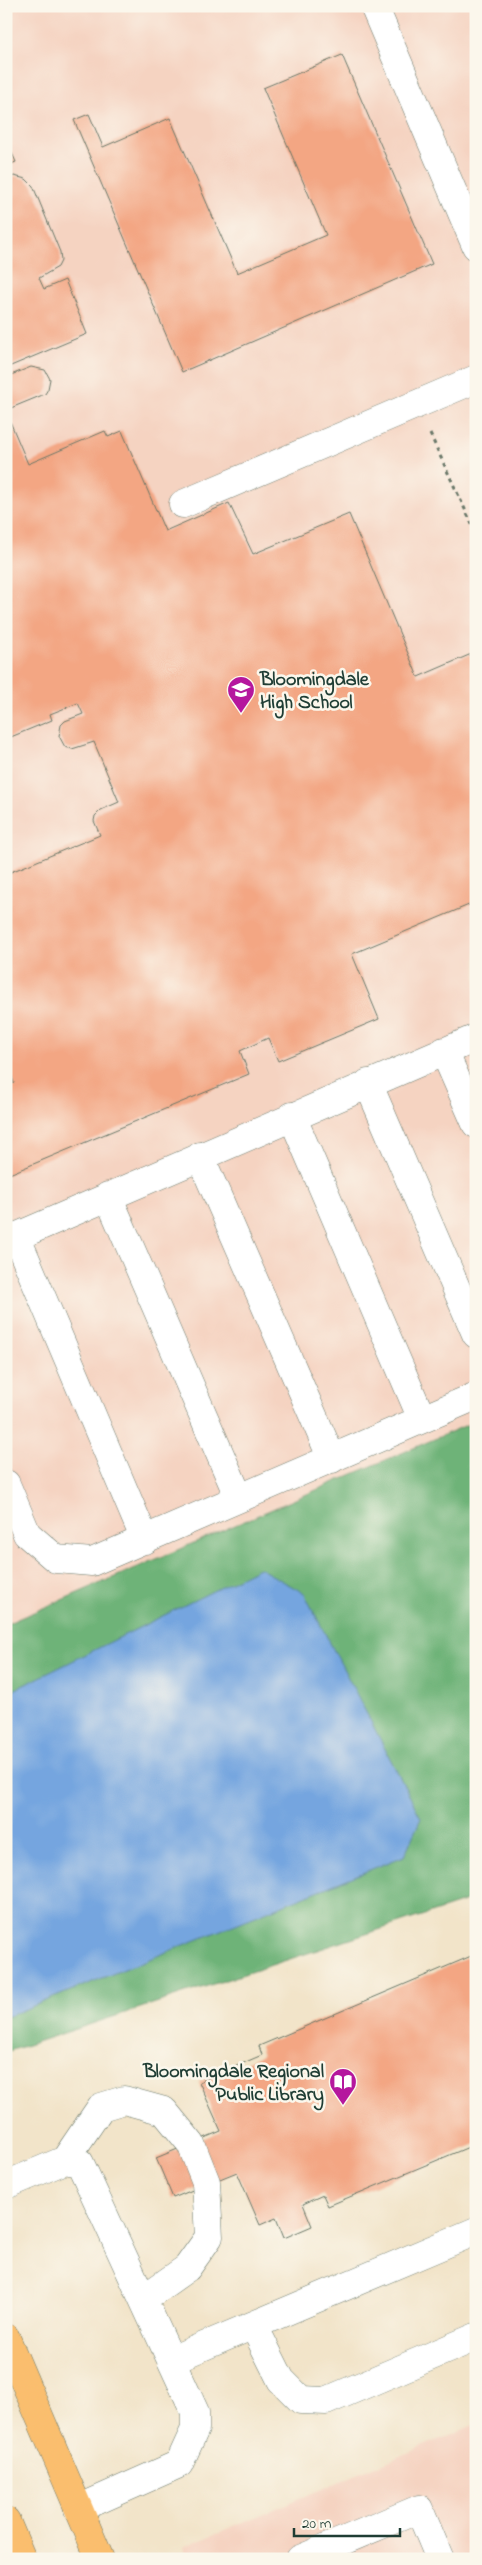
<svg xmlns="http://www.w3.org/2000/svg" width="482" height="2565" font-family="'Indie Flower',sans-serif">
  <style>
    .built { fill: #f5d3c1 }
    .forest { fill: #6eb378; stroke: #467856 }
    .water { fill: #75a5df; stroke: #4a718a }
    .building { fill: #f3a683 }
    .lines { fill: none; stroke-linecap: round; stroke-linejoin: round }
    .minor-casing { stroke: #697768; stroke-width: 29 }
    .major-casing { stroke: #697768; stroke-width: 29 }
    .path { stroke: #697768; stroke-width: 3; stroke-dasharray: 4 4; stroke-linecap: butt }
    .minor { stroke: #fff; stroke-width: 28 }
    .major { stroke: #fabe6e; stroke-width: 28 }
    .labels { text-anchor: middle; stroke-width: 5; stroke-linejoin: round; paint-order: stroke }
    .poi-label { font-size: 20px; font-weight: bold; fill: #1f3d34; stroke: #fbf7ec; text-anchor: start }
  </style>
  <rect width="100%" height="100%" fill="#fbf7ec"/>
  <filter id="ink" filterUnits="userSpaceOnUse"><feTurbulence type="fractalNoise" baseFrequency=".02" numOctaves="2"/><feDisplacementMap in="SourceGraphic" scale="10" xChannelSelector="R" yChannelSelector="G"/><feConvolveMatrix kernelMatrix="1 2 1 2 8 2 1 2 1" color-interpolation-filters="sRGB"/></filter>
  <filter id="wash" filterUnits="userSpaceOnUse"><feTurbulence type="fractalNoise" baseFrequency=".0096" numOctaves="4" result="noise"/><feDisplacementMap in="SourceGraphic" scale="20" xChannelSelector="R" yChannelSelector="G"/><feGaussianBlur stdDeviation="1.12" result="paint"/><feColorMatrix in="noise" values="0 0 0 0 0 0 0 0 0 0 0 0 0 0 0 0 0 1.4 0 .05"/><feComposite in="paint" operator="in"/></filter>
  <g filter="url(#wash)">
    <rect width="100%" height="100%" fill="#f2e4c9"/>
    <path class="built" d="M6,6H476V1421L6,1624Z
      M476,2424V2559H188L184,2547Z"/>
    <path class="forest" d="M476,1421V1898L6,2052V1624Z"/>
    <path class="water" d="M259,1568L304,1593L421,1818L404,1856L6,2017V1694Z"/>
    <g id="blocks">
      <path class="building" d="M342,55L432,264L182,372L74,120L89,114L103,147L170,118L237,273L326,235L263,88Z
        M6,140L16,162L6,166Z
        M14,176L26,179L33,186L60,252L61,261L58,267L39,278L44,289L65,280L87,334L6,368V179Z
        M31,367L45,370L50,379L48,389L45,394L6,410V377Z
        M6,412L28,464L105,431L108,437L122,431L165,531L229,503L253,554L349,514L418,677L476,652V902L352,954L379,1019L278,1061L268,1038L240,1051L249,1074L7,1175L6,1086L14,1083L10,1071L6,1070V874L100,835L94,821L95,816L101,810L119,802L94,742L72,749L65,747L59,736L61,725L65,721L83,714L78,703L50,714L52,720L6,739Z
        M476,1954V2144L328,2206L323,2195L303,2204L312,2226L284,2238L276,2218L260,2225L237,2172L173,2198L156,2158L221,2131L199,2082L262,2055L259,2046Z"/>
    </g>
  </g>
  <g filter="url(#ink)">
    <use href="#blocks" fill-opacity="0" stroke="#697768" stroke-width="1"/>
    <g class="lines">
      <defs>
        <path id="minor" d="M374,6L476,246
          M183,504L476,379
          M444,1051L476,1124
          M368,1083L476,1334
          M292,1116L422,1419
          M200,1156L332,1459
          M108,1196L239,1498
          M16,1236L145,1540
          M6,1241L476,1038
          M6,1484L27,1534L56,1559L92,1562L476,1396
          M65,2160L80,2163L195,2412V2429L179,2464L78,2509
          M6,2185L65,2160L101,2107L124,2100L164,2111L191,2144L206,2182L209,2237L187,2268L143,2299
          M254,2326L281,2380L301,2400L326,2401L476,2337
          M171,2360L476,2231
          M300,2559L419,2509L440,2559"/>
        <path id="major" d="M6,2338L100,2559
          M6,2521L22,2559"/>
      </defs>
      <use href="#minor" class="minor-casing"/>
      <use href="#major" class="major-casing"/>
      <path class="path" d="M430,434L476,533"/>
      <use href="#minor" class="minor"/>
      <use href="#major" class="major"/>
    </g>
  </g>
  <defs>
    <symbol id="school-pin" viewBox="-11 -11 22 30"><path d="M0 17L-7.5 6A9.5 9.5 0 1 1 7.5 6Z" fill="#b5179e" stroke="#fbf7ec"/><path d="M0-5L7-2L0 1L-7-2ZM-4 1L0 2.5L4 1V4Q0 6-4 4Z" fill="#fff"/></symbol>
    <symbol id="library-pin" viewBox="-11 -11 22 30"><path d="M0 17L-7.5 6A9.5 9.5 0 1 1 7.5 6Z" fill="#b5179e" stroke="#fbf7ec"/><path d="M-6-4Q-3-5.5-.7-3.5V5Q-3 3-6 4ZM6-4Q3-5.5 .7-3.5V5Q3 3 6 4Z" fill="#fff"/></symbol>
  </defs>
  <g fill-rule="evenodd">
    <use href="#school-pin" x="225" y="674" width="32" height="43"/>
    <use href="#library-pin" x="327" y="2066" width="32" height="43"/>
  </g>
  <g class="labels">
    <g class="poi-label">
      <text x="260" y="685">Bloomingdale<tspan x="260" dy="23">High School</tspan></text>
      <text x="324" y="2077" text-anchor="end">Bloomingdale Regional<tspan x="324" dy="23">Public Library</tspan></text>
    </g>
  </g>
  <rect width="482" height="2565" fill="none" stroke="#fbf7ec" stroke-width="25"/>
  <path d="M294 2528v8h106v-8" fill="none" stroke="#1f3d34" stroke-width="2.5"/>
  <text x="302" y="2528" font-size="15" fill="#1f3d34" stroke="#fbf7ec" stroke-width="4" paint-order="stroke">20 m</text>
</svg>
